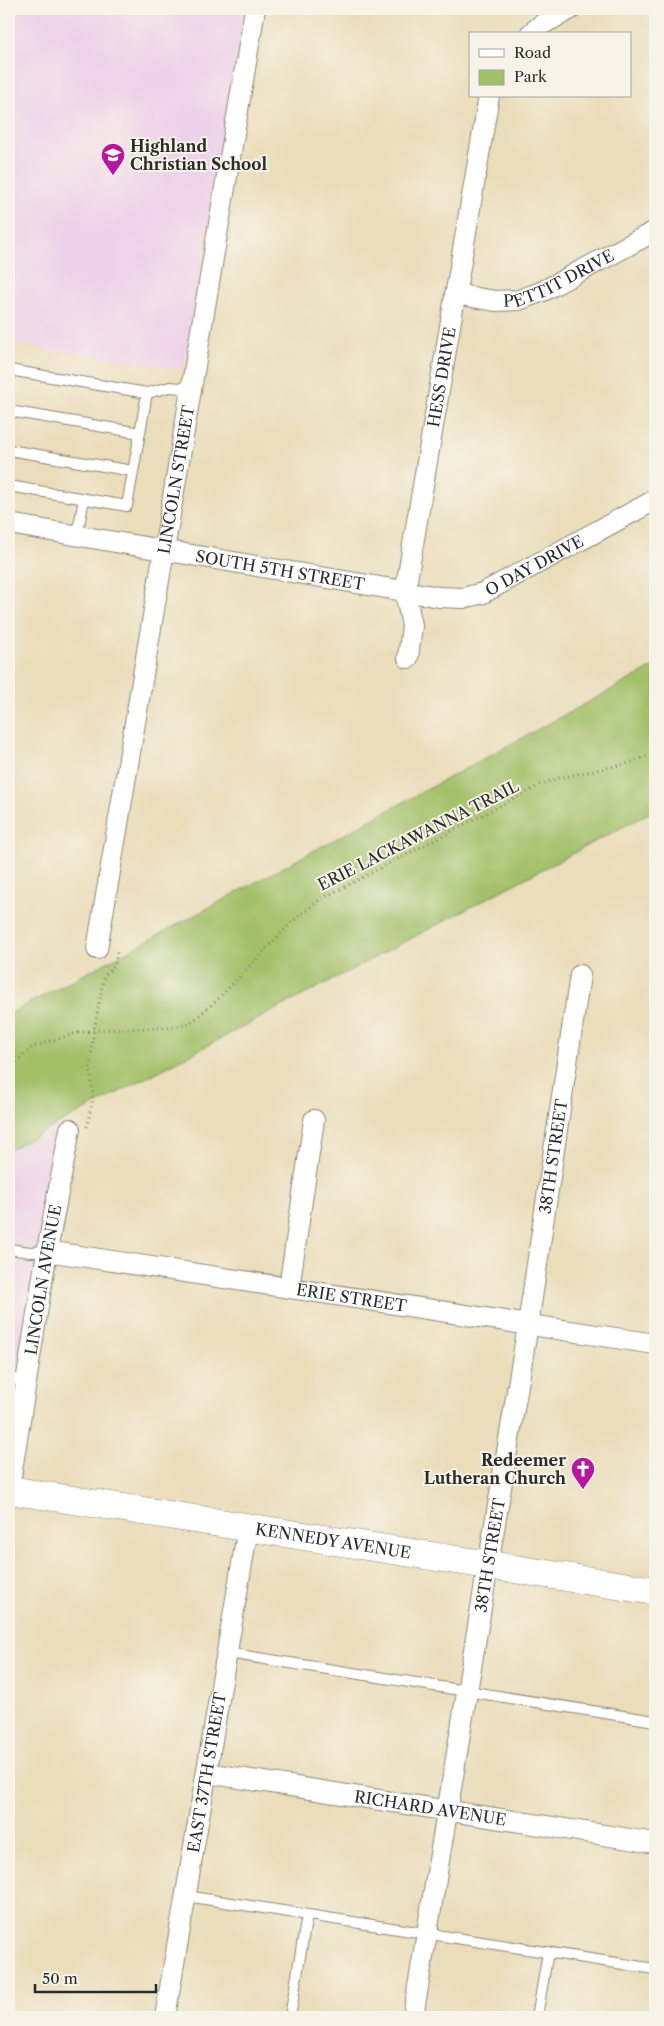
<svg xmlns="http://www.w3.org/2000/svg" width="664" height="2026" font-family="'Libre Caslon Text',serif">
  <style>
    .built { fill: #edd1e9 }
    .green { fill: #a1c068; stroke: #66764a }
    .lines { fill: none; stroke-linecap: round; stroke-linejoin: round }
    .lane-casing { stroke: #8a8472; stroke-width: 12 }
    .street-casing { stroke: #8a8472; stroke-width: 22 }
    .secondary-casing { stroke: #8a8472; stroke-width: 29 }
    .path { stroke: #8a8472; stroke-width: 3; stroke-dasharray: 1 4; stroke-linecap: butt }
    .lane { stroke: #fff; stroke-width: 10 }
    .street { stroke: #fff; stroke-width: 20 }
    .secondary { stroke: #fff; stroke-width: 28 }
    .labels { text-anchor: middle; stroke-width: 4; stroke-linejoin: round; paint-order: stroke }
    .poi-label { font-size: 16px; font-weight: bold; fill: #2b2b2b; stroke: #f7f3e8; text-anchor: start }
    .street-label { font-size: 16px; fill: #2b2b2b; stroke: #f7f3e8 }
  </style>
  <rect width="100%" height="100%" fill="#f7f3e8"/>
  <filter id="ink" filterUnits="userSpaceOnUse"><feTurbulence type="fractalNoise" baseFrequency=".02" numOctaves="2"/><feDisplacementMap in="SourceGraphic" scale="10" xChannelSelector="R" yChannelSelector="G"/><feConvolveMatrix kernelMatrix="1 2 1 2 8 2 1 2 1" color-interpolation-filters="sRGB"/></filter>
  <filter id="wash" filterUnits="userSpaceOnUse"><feTurbulence type="fractalNoise" baseFrequency=".0096" numOctaves="4" result="noise"/><feDisplacementMap in="SourceGraphic" scale="20" xChannelSelector="R" yChannelSelector="G"/><feGaussianBlur stdDeviation="1.12" result="paint"/><feColorMatrix in="noise" values="0 0 0 0 0 0 0 0 0 0 0 0 0 0 0 0 0 1.4 0 .05"/><feComposite in="paint" operator="in"/></filter>
  <g filter="url(#wash)">
    <rect width="100%" height="100%" fill="#eaddba"/>
    <path class="built" d="M9,9H245L183,370L9,343Z
      M63,1122L9,1457V1150Z"/>
    <path class="green" d="M655,666V810L9,1150V1014L147,941Z"/>
  </g>
  <g filter="url(#ink)">
    <g class="lines">
      <defs>
        <path id="lane" d="M9,370L147,393
          M9,411L140,433
          M9,450L133,471
          M9,486L127,506L147,393L170,387L191,389
          M77,536L84,499
          M9,1249L30,1252L47,1251
          M9,1377L26,1383
          M227,1653L655,1721
          M186,1896L655,1969
          M290,2017L307,1915
          M537,2017L548,1952"/>
        <g id="street">
          <path d="M530,34L541,25L571,9"/>
          <path id="s1" d="M455,294L495,301L519,300L543,291L655,231"/>
          <path id="s2" d="M9,524L439,597L463,598L483,593L655,500"/>
          <path id="s3" d="M408,658L412,626L405,592L489,96"/>
          <path id="s4" d="M97,949L255,9"/>
          <path id="s5" d="M47,1251L655,1344"/>
          <path d="M289,1288L314,1120"/>
          <path id="s6" d="M9,1489L47,1251L70,1129"/>
          <path id="s7" d="M207,1773L655,1843"/>
          <path id="s8" d="M165,2017L248,1528"/>
          <path id="s9" d="M413,2017L528,1325L580,975"/>
        </g>
        <g id="secondary">
          <path id="s10" d="M9,1490L655,1591"/>
        </g>
      </defs>
      <use href="#lane" class="lane-casing"/>
      <use href="#street" class="street-casing"/>
      <use href="#secondary" class="secondary-casing"/>
      <path class="path" d="M9,1069L32,1047L76,1033L107,1029L167,1028L189,1024L217,1000L293,921L321,899L540,785L559,778L625,764L655,754
        M87,1127L93,1098L90,1064L94,1031L104,976L115,965L117,952"/>
      <use href="#lane" class="lane"/>
      <use href="#street" class="street"/>
      <use href="#secondary" class="secondary"/>
    </g>
  </g>
  <defs>
    <symbol id="school-pin" viewBox="-11 -11 22 30"><path d="M0 17L-7.5 6A9.5 9.5 0 1 1 7.5 6Z" fill="#b5179e" stroke="#f7f3e8"/><path d="M0-5L7-2L0 1L-7-2ZM-4 1L0 2.5L4 1V4Q0 6-4 4Z" fill="#fff"/></symbol>
    <symbol id="church-pin" viewBox="-11 -11 22 30"><path d="M0 17L-7.5 6A9.5 9.5 0 1 1 7.5 6Z" fill="#b5179e" stroke="#f7f3e8"/><path d="M-1.2-6h2.4v3.5h3.3v2.4h-3.3V6h-2.4V-.1h-3.3v-2.4h3.3Z" fill="#fff"/></symbol>
  </defs>
  <g fill-rule="evenodd">
    <use href="#school-pin" x="99" y="141" width="28" height="38"/>
    <use href="#church-pin" x="569" y="1455" width="28" height="38"/>
  </g>
  <g class="labels">
    <g class="poi-label">
      <text x="130" y="152">Highland<tspan x="130" dy="18">Christian School</tspan></text>
      <text x="566" y="1466" text-anchor="end">Redeemer<tspan x="566" dy="18">Lutheran Church</tspan></text>
    </g>
    <g class="street-label">
      <text dy="6" stroke="none"><textPath href="#s1" startOffset="109">PETTIT DRIVE</textPath></text>
      <text dy="6" stroke="none"><textPath href="#s3" startOffset="285">HESS DRIVE</textPath></text>
      <text dy="6" stroke="none"><textPath href="#s4" startOffset="476">LINCOLN STREET</textPath></text>
      <text dy="6" stroke="none"><textPath href="#s2" startOffset="539">O DAY DRIVE</textPath></text>
      <text dy="6" stroke="none"><textPath href="#s2" startOffset="275">SOUTH 5TH STREET</textPath></text>
      <text transform="translate(418 835) rotate(-27)" y="6">ERIE LACKAWANNA TRAIL</text>
      <text dy="6" stroke="none"><textPath href="#s9" startOffset="872">38TH STREET</textPath></text>
      <text dy="6" stroke="none"><textPath href="#s6" startOffset="212">LINCOLN AVENUE</textPath></text>
      <text dy="6" stroke="none"><textPath href="#s5" startOffset="308">ERIE STREET</textPath></text>
      <text dy="6" stroke="none"><textPath href="#s10" startOffset="328">KENNEDY AVENUE</textPath></text>
      <text dy="6" stroke="none"><textPath href="#s9" startOffset="468">38TH STREET</textPath></text>
      <text dy="6" stroke="none"><textPath href="#s8" startOffset="248">EAST 37TH STREET</textPath></text>
      <text dy="6" stroke="none"><textPath href="#s7" startOffset="226">RICHARD AVENUE</textPath></text>
    </g>
  </g>
  <rect width="664" height="2026" fill="none" stroke="#f7f3e8" stroke-width="30"/>
  <rect x="469" y="32" width="162" height="65" fill="#f7f3e8" stroke="#a5a39c"/>
  <rect x="479" y="49" width="25" height="8" fill="#ffffff" stroke="#a5a39c"/>
  <text x="514" y="58" font-size="15" fill="#2b2b2b">Road</text>
  <rect x="479" y="70" width="25" height="15" fill="#a1c068" stroke="#a5a39c"/>
  <text x="514" y="82" font-size="15" fill="#2b2b2b">Park</text>
  <path d="M35 1984v8h121v-8" fill="none" stroke="#2b2b2b" stroke-width="2.5"/>
  <text x="42" y="1984" font-size="15" fill="#2b2b2b" stroke="#f7f3e8" stroke-width="4" paint-order="stroke">50 m</text>
</svg>
